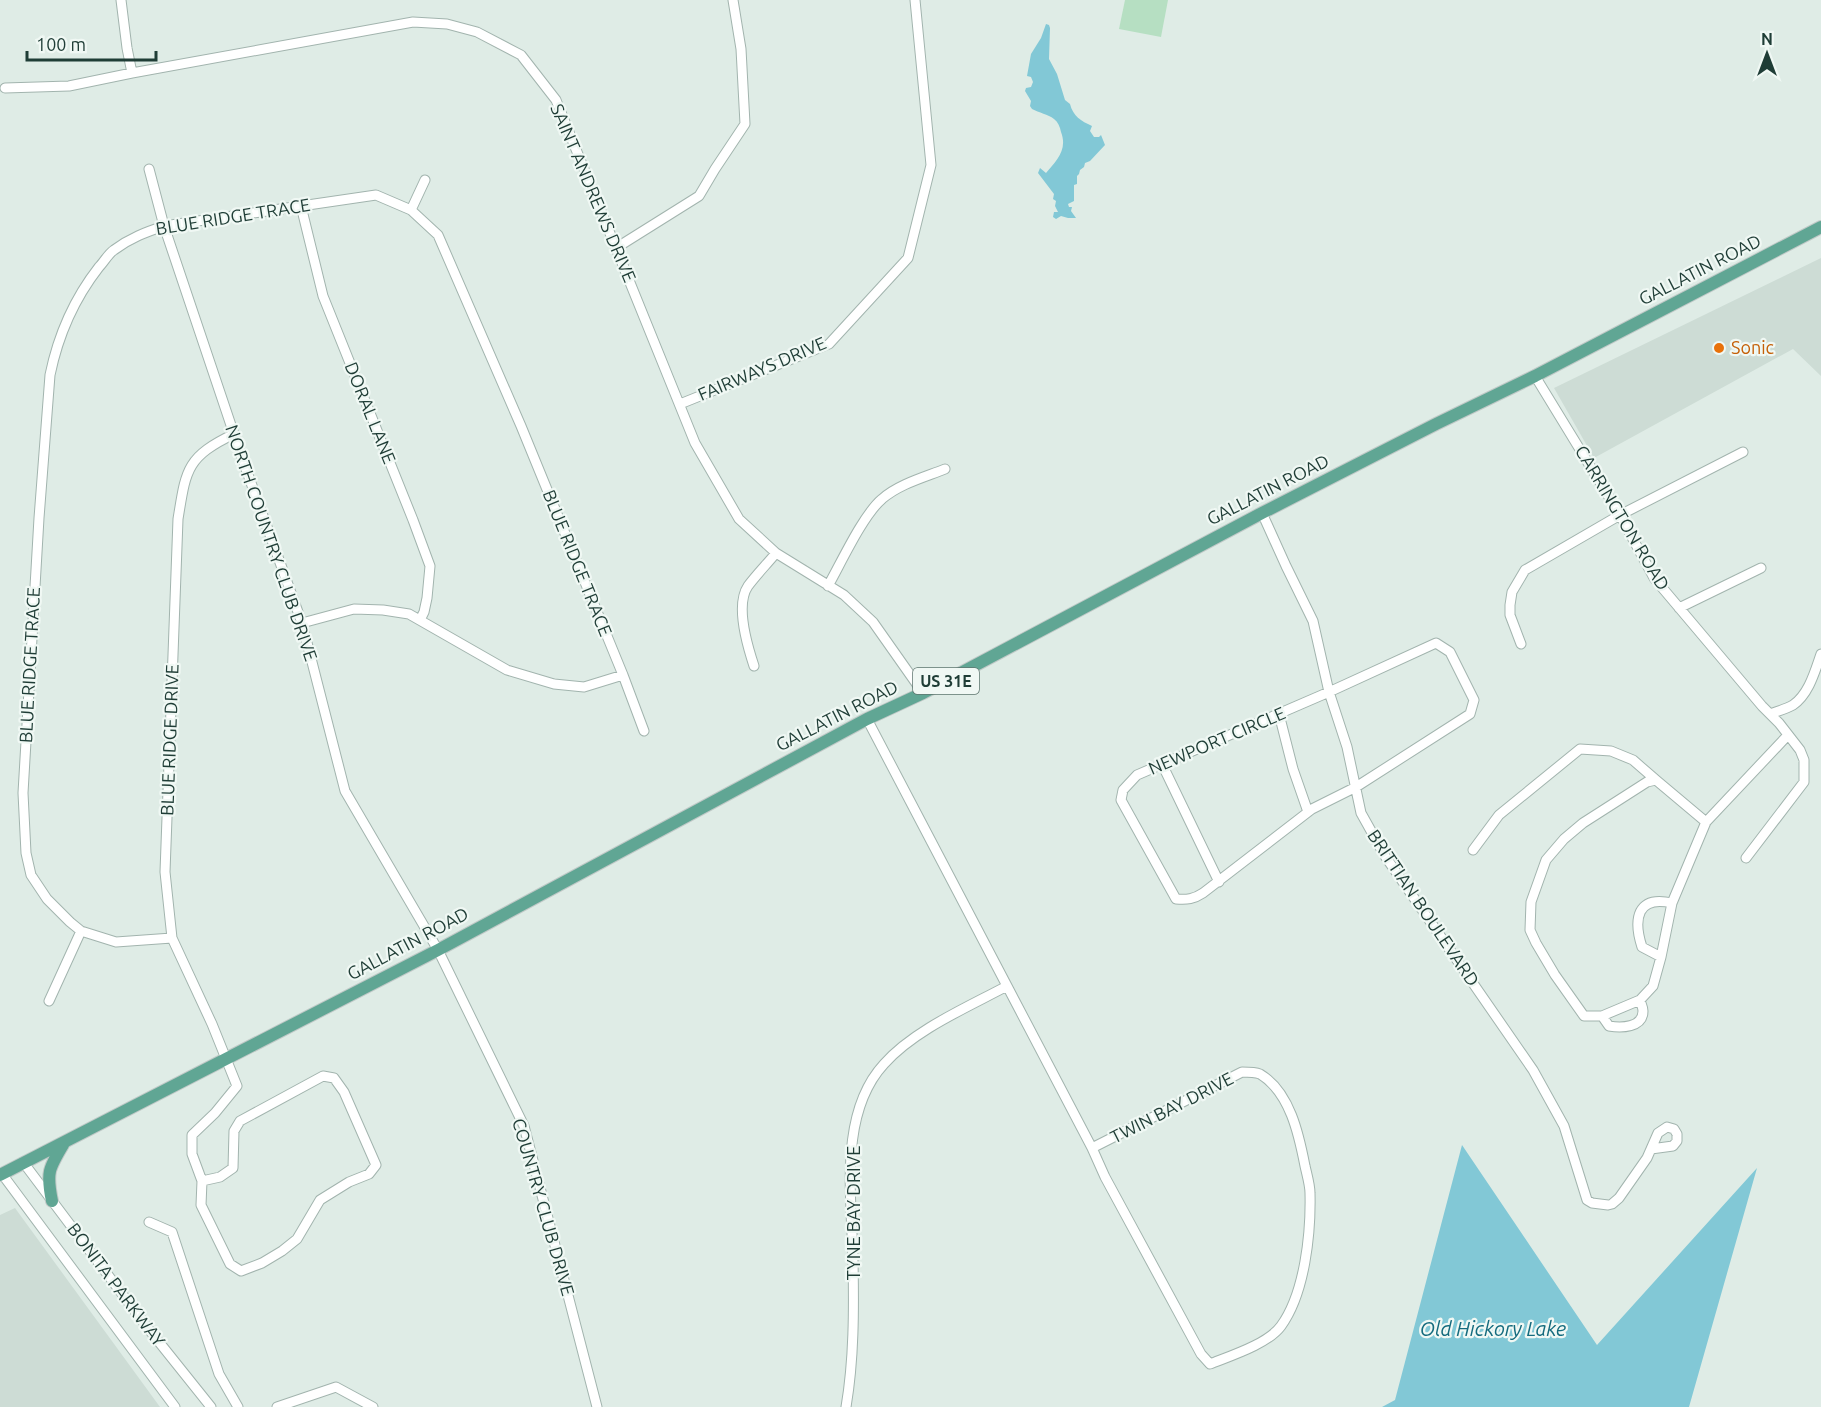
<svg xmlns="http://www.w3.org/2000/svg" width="1821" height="1407" font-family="Ubuntu,sans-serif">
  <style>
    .built { fill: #cddcd5 }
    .green { fill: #b6dfc2 }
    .water { fill: #82c8d6 }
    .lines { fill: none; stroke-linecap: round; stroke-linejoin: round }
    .minor-casing { stroke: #a2b4ae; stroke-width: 11 }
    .major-casing { stroke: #c0c9c7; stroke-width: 14 }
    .minor { stroke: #fff; stroke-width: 9 }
    .major { stroke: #60a694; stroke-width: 12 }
    .food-dot { fill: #e8710a; stroke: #f0f8f4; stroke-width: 2 }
    .labels { text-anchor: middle; stroke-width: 4.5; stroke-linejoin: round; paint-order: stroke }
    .shield { fill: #f0f8f4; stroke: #5e756f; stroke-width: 1.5 }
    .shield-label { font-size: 16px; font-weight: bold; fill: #1f3d36 }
    .street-label { font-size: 18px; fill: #1f3d36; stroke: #f0f8f4 }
    .food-label { font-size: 18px; fill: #c56008; stroke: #f0f8f4; text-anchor: start }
    .water-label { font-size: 20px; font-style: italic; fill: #146b7e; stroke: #f0f8f4 }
  </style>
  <rect width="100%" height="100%" fill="#dfece6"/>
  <path class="built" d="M1821,258V376L1793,349L1594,458L1554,388Z
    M15,1208L160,1407H0V1215Z"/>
  <path class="green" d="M1125,0H1168L1161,37L1119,29Z"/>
  <path class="water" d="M1046,24L1049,25L1050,28L1049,59L1057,74L1065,100L1070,104C1073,116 1081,121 1092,126L1090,131L1094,137H1099L1101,135L1105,145L1090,161L1085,163L1084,167L1080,170L1079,174L1077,176V184L1074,185V201L1068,204L1069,207H1072L1071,211L1076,218H1068L1061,216L1056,219L1053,217L1054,212H1058L1055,206L1056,201L1053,199L1054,194L1038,173L1040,168L1046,173C1056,161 1068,150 1061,132C1060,127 1058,122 1054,119C1048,114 1039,113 1032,109L1030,106L1031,101L1025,91L1026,88L1031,87L1033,82L1031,77L1027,76L1031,54L1041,38Z
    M1462,1145L1597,1345L1757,1168L1689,1407H1382L1395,1400Z"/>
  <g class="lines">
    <defs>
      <path id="minor" d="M121,0L127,48L132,73
        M5,88L69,86L132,73L413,22L447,24L477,32L521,55L556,100L695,443L739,519L776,553L844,595L873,622L923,693
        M149,169L164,226L242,458L302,623L345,791L438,950L524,1126L597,1407
        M301,206L323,296L413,520L430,566L427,598L424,612L420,620
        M411,210L425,180
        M616,248L699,196L715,169L745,124L741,49L733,0
        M1535,376L1620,515L1654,578L1762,706L1779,723L1800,750L1804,760V782L1746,858
        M680,404L829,344L908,258L931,165L915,0
        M1262,513L1286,566L1313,621L1329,692L1347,747L1361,813L1385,856L1533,1070L1564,1126L1587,1200L1592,1203L1608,1205L1612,1204L1619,1198L1647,1158L1658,1133L1667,1127L1674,1129L1677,1134V1141L1673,1146L1651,1149
        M828,586C841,563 863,515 882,499C899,484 925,477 945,469
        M1679,608L1761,568
        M302,623L354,609L383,610L409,614L507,670L554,684L584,687L623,675
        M1436,643L1450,652L1474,700L1470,714L1356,787L1312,809L1203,893C1194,899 1187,900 1176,899L1121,800L1123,790L1137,775L1329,692Z
        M1521,644L1510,615V605L1512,592L1525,570L1620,515L1743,452
        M754,666C747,645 735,605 748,586C756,575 767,564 776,553
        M1279,714L1293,769L1308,812
        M1770,714C1778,711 1786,709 1793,705C1809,694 1815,671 1821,654
        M867,719L1092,1148L1105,1177L1201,1354L1210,1364C1230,1356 1268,1344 1281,1326C1305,1293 1311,1233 1310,1193C1310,1185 1307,1175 1305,1166C1299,1135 1290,1092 1260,1074C1255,1072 1248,1072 1242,1072L1092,1148
        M1162,764L1219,882
        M1706,822L1656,780L1647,782L1583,823L1564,839L1546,860L1531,902L1530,930L1536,943L1555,975L1584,1016H1602L1640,1000L1653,986L1661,957L1672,903L1706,822L1788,735
        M1473,850L1499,815L1580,749L1611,751L1633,760L1656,780
        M172,938L116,942L81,931L70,922L47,899L31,875L26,853L23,793L39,518L50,375C58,336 74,299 99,267C104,262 108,254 114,250C130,238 146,232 164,226L376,195L411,210L438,235L521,426L623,675L644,731
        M1661,957L1642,947C1633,919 1637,895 1672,903
        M49,1001L81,931
        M1602,1016L1609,1026C1621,1028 1643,1028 1643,1011C1643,1007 1641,1004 1640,1000
        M23,1162L147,1327L211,1407
        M2,1174L175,1407
        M202,1181L201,1205L230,1264L241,1271L262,1263L282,1251L297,1239L320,1200L349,1182L369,1174L376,1165L344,1092L334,1078L323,1076L240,1121L234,1131L233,1168L220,1177L202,1181L192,1154V1135L215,1113L237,1086L212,1024L172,938L165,872L178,519C186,470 186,457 234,434
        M149,1222L172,1232L219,1374L238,1407
        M277,1407L336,1387L373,1407
        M846,1407C854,1360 854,1309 853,1261C852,1198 838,1114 884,1064C914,1030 968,1007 1007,986"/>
      <path id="major" d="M0,1175L438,950L867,719L923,693L1262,513L1436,424L1535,376L1821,227
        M52,1201C46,1172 49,1168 64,1143"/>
    </defs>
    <use href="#minor" class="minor-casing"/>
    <use href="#major" class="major-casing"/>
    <use href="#minor" class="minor"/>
    <use href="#major" class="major"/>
  </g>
  <circle class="food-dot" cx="1719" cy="348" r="6"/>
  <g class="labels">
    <rect class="shield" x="913" y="668" width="66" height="26" rx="4.5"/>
    <g class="shield-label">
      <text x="946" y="687">US 31E</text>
    </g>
    <g class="street-label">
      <text transform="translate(593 193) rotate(67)" y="6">SAINT ANDREWS DRIVE</text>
      <text transform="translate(233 217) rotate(-9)" y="6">BLUE RIDGE TRACE</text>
      <text transform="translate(1700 270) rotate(-27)" y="6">GALLATIN ROAD</text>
      <text transform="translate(762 369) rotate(-23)" y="6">FAIRWAYS DRIVE</text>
      <text transform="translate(370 413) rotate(68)" y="6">DORAL LANE</text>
      <text transform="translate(1268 490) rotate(-27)" y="6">GALLATIN ROAD</text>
      <text transform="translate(1622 518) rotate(59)" y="6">CARRINGTON ROAD</text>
      <text transform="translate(271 543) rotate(71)" y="6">NORTH COUNTRY CLUB DRIVE</text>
      <text transform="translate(577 563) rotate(68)" y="6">BLUE RIDGE TRACE</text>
      <text transform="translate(30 665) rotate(-87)" y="6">BLUE RIDGE TRACE</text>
      <text transform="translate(837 716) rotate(-27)" y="6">GALLATIN ROAD</text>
      <text transform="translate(170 740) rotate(-88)" y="6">BLUE RIDGE DRIVE</text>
      <text transform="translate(1217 741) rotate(-23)" y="6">NEWPORT CIRCLE</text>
      <text transform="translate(1423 908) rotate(56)" y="6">BRITTIAN BOULEVARD</text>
      <text transform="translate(408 944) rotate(-28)" y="6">GALLATIN ROAD</text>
      <text transform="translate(1172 1108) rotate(-27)" y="6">TWIN BAY DRIVE</text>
      <text transform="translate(543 1207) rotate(74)" y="6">COUNTRY CLUB DRIVE</text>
      <text transform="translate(854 1213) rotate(-90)" y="6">TYNE BAY DRIVE</text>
      <text transform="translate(116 1285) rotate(53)" y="6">BONITA PARKWAY</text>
    </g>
    <g class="food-label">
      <text x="1731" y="354">Sonic</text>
    </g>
    <g class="water-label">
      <text x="1493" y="1336">Old Hickory Lake</text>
    </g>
  </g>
  <g transform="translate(1767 54)" stroke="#f0f8f4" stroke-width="4.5" paint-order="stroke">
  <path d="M0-4.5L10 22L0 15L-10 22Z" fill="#1f3d36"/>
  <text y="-9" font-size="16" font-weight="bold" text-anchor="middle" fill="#1f3d36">N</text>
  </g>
  <path d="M27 51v9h129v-9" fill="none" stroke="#1f3d36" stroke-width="3"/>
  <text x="36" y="51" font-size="18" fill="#1f3d36" stroke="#f0f8f4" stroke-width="4.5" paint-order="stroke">100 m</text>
</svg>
